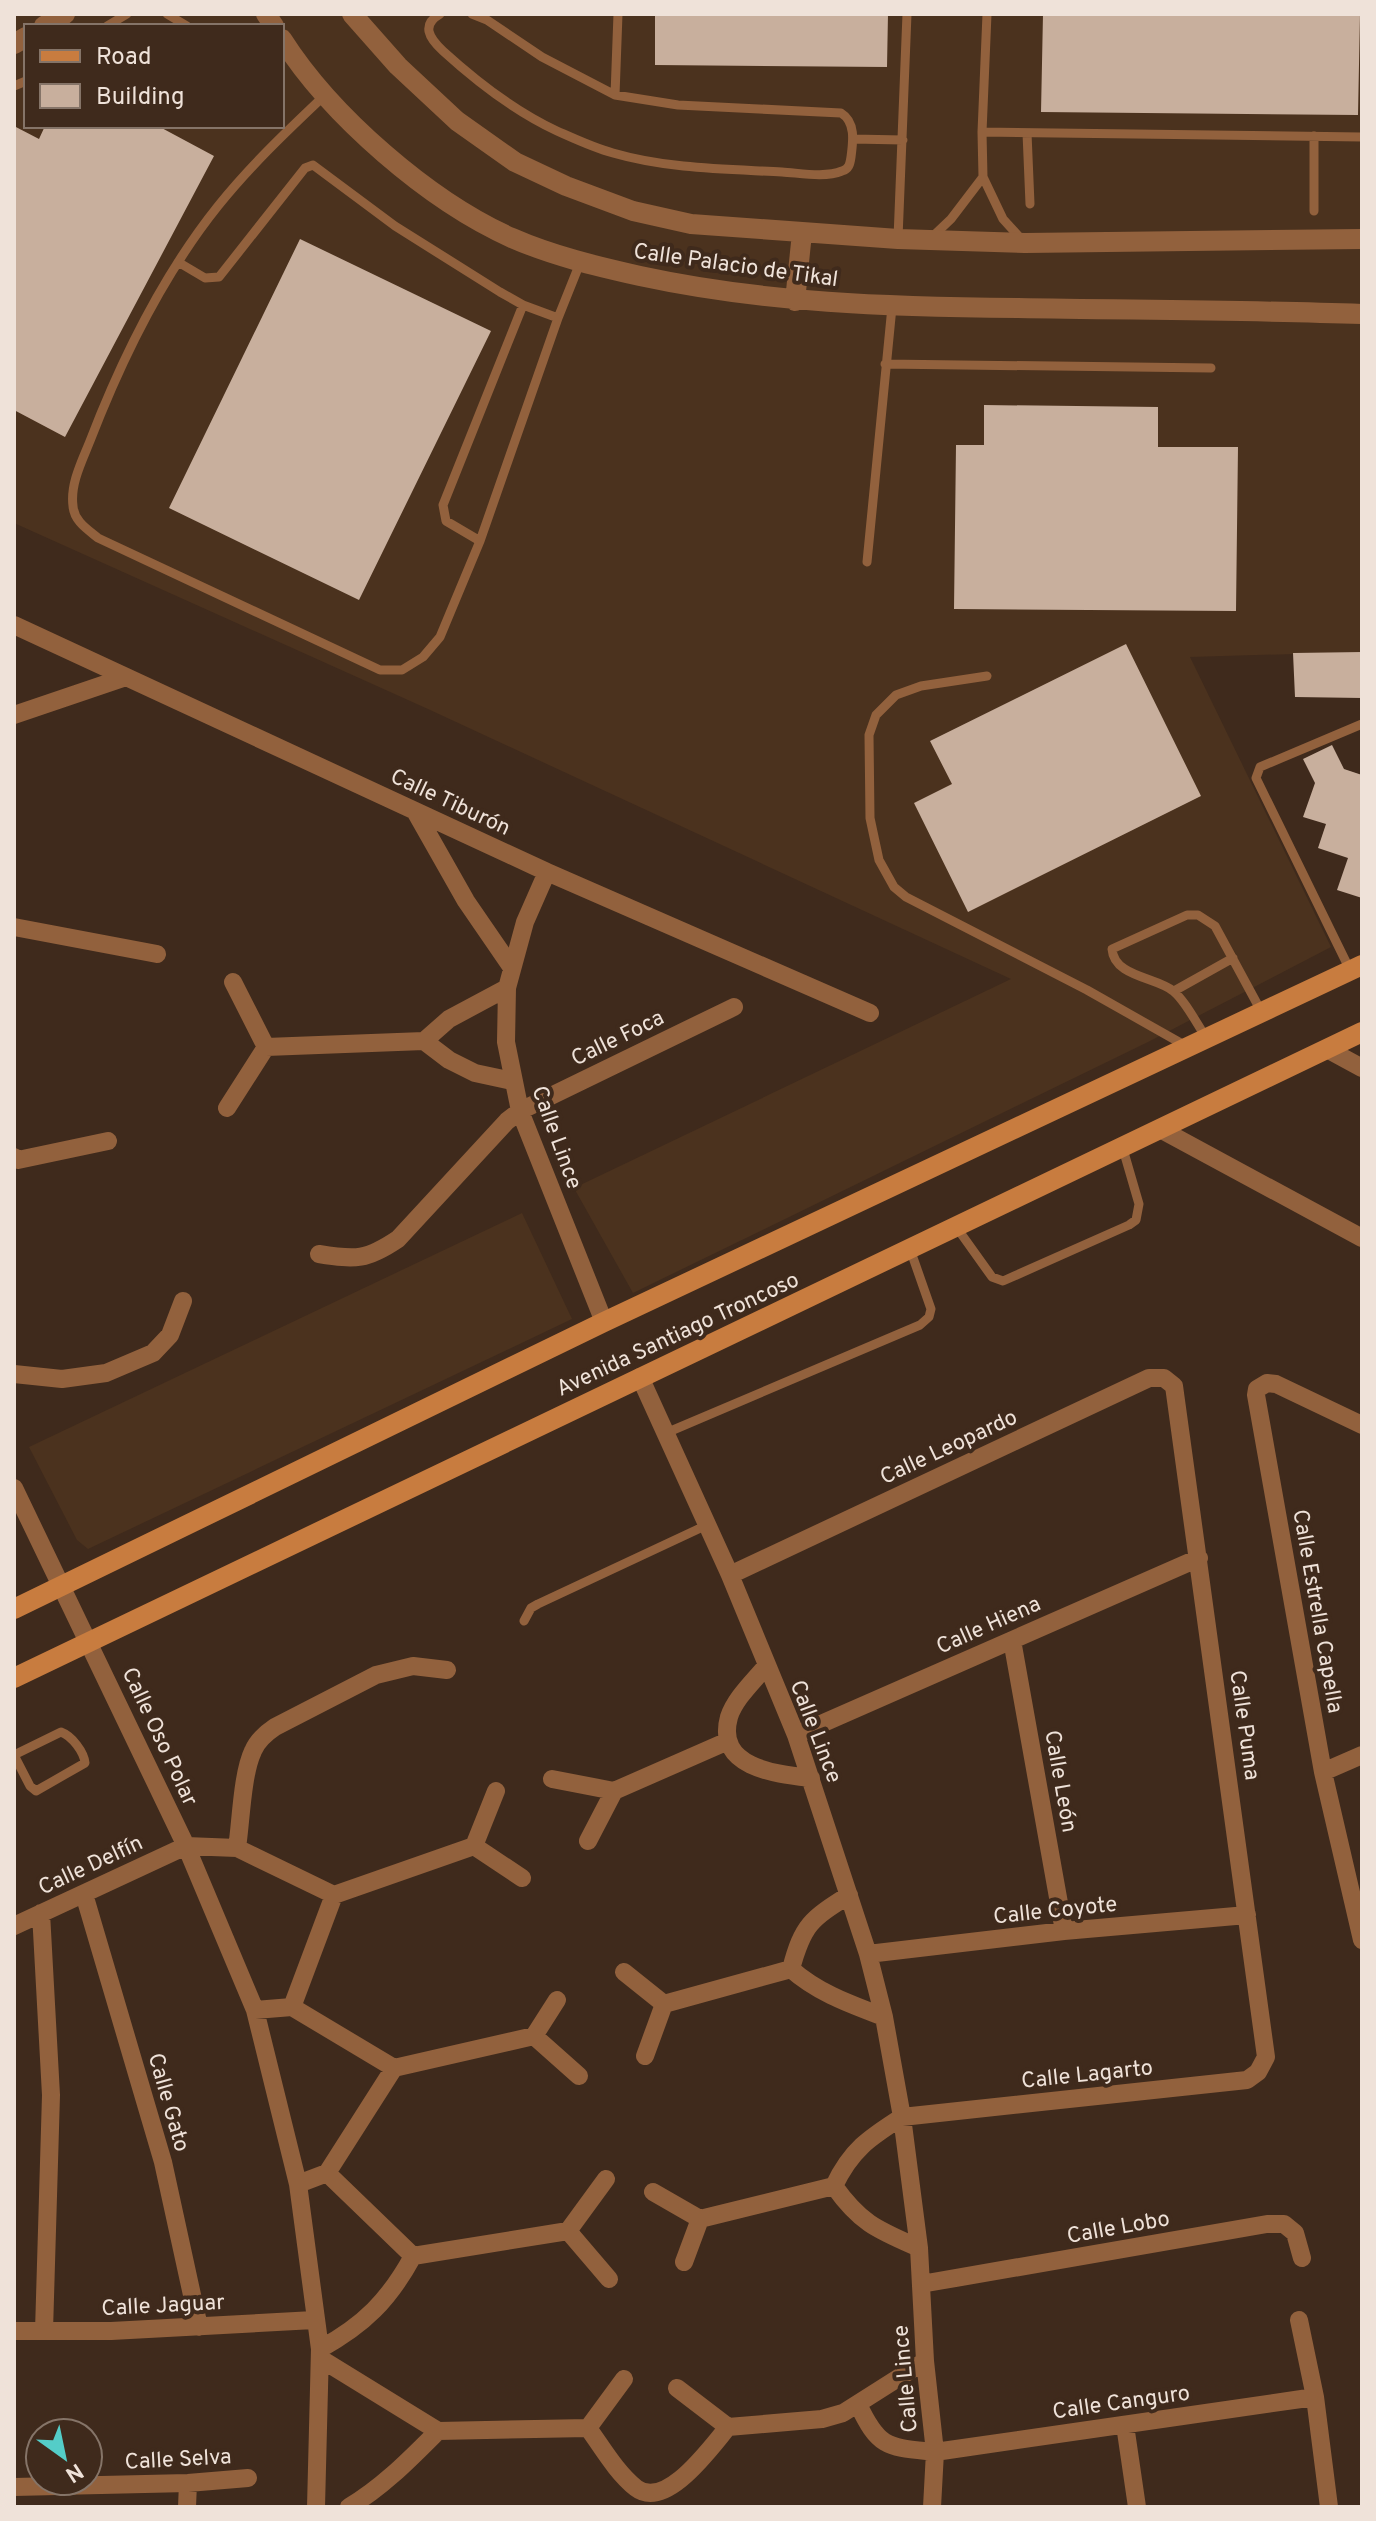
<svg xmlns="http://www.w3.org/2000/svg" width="1376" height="2521" font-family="Overpass,sans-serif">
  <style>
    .built { fill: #4b321e; fill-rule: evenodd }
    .building { fill: #c8af9d }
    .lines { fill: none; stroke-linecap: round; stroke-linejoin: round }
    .service { stroke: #92613d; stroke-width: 9 }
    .minor { stroke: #92613d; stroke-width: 18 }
    .tertiary { stroke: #92613d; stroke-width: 20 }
    .secondary { stroke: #c87c3f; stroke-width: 20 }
    .labels { text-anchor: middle; stroke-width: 8; stroke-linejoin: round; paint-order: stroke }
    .street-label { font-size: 22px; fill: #efe2d9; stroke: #3f2a1c }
  </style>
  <rect width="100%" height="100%" fill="#3f2a1c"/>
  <path class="built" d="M14,14H1362V652L1190,657L1331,947L1148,1042L633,1293L574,1188L1011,979L428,709L14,523ZM26,26H282V126H26Z
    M522,1213L572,1319L88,1549L77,1540L29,1447Z"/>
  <path class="building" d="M655,14H888L887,67L655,65Z
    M1043,14H1360L1358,115L1041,112Z
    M14,126L39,139L45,126H158L214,156L65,437L14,410Z
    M300,239L491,331L359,600L169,508Z
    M984,405L1158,407V447H1238L1236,611L954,609L956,445H984Z
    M1126,644L1201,796L968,912L914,803L952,784L930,741Z
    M1362,652V698L1295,697L1293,653Z
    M1332,745L1344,769L1362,775V898L1337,890L1348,858L1318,848L1326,824L1303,817L1315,783L1303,759Z"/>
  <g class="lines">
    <path class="service" d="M167,14L187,26
      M440,14C421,25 429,38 443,51C477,82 514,111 557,131C575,139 594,148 613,153C668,169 726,169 782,172C800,173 825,178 842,171C849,169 850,164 851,157C853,142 856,122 841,113L678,105L615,95L542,57L487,20L472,14
      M987,14L982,132L1362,137
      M107,26L127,14
      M14,86L26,81
      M615,95L618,14
      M324,96C287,131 250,166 218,206C162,276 122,358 90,441C82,461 70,484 73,506C74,521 87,529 98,538L380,670H402L423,657L440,637L480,541L558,318L580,263
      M982,132L983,177L1003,219L1023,241
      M1027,133L1030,204
      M1314,136V211
      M853,139L903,140
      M898,238L907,14
      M931,238L951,219L983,177
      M178,262L205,278L219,277L305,168L313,165L395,226L500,292L523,305L558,318
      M885,364L1211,368
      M480,541L446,521L443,505L523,305
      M867,562L892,307
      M987,676L921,686L896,695L876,715L869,735L870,818L879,860L894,887L906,897L1087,990L1186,1046
      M1350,970L1256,778L1260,767L1362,724
      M1174,991L1233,958
      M1207,1039C1198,1026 1185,1000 1173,991C1156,977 1114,977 1112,949L1187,915H1198L1215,926L1261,1011
      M957,1228L992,1277L1003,1281L1129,1225L1136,1220L1139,1204L1123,1149
      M666,1433L920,1325L929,1317L931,1309L910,1249
      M524,1621L531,1608L538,1604L707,1525
      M61,1732C72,1736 84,1752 85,1763L36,1791L30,1786L14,1755Z"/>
    <path class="minor" d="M14,625L547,872L870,1013
      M14,715L126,677
      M415,811L466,901L512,968
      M547,872L525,922L507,988L506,1042L520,1111L604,1322
      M14,927L157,954
      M233,982L266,1047
      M424,1041L449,1019L507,988
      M1327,1049L1362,1068
      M227,1108L266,1047L424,1041L449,1060L475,1073L512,1081
      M1162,1130L1362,1238
      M14,1157L18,1160L108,1141
      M319,1254C356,1260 367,1260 398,1239L507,1121L520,1111L734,1007
      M14,1374L62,1379L106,1373L153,1353L170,1335L183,1301
      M640,1377L730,1575L796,1735L868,1954L884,2017L902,2117L919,2248L925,2361L935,2452L932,2507
      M1362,1425L1276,1384L1267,1383L1257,1389L1256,1395L1323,1772L1362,1940
      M14,1488L186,1846L255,2010L298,2184L320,2349L316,2507
      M730,1575L1149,1378H1164L1174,1386L1266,2057L1258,2072L1247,2080L902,2117C869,2138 851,2150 834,2186
      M1012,1640L1064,1931
      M766,1666C754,1681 735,1698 729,1717C715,1768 776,1774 811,1778
      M796,1735L1199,1558
      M1323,1772L1362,1755
      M552,1779L614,1791L588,1841
      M496,1791L474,1846L522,1878
      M614,1791L728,1741
      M237,1848C241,1822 242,1774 253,1751C257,1741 266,1733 275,1727L376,1675L413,1666L447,1670
      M84,1894L163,2162L199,2327
      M334,1895L474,1846
      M41,1913L51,2095L44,2331
      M14,1926L186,1846L237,1848L334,1895L292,2007
      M868,1954L1064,1931L1247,1915
      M791,1969C818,1993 850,2004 884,2017
      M791,1969C803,1924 811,1919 849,1895
      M624,1972L664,2004
      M664,2004L791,1969
      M255,2010L292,2007L394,2068L534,2036L557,2000
      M534,2036L579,2076
      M645,2056L664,2004
      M327,2173L413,2256
      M298,2184L327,2173L394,2068
      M834,2186C861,2224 878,2230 919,2248
      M653,2192L700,2219L834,2186
      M568,2231L609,2279
      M413,2256L568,2231L606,2179
      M684,2262L700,2219
      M921,2284L1267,2224H1284L1295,2233L1302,2258
      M1299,2320L1315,2397L1329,2507
      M14,2331H111L314,2320
      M320,2349C364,2325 389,2300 413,2256
      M321,2359L438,2431L588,2428
      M677,2388L728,2427L822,2419L843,2413L925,2361
      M858,2404C879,2449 888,2447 935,2452L1315,2397
      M1125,2425L1137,2507
      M588,2428C602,2447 616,2472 636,2488C666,2511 711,2447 728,2427
      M588,2428L624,2379
      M14,2487L188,2483L248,2478
      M187,2507L188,2483
      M349,2507C383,2487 411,2458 438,2431"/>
    <path class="tertiary" d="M266,14L274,26
      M352,14L398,66L457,121L515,162L566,186L633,211L691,224L898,239L1025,243L1362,239
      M44,26L65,14
      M282,39C331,116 429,201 512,238C553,256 596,266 640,276C765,303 890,307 1018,308C1133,310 1247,310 1362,314
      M14,44L26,37
      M795,301L802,233"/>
    <path class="secondary" d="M14,1609L604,1322L1362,965
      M14,1678L1362,1032"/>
  </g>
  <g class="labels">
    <g class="street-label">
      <text transform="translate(736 264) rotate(8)" y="8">Calle Palacio de Tikal</text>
      <text transform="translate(451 801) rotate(25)" y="8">Calle Tiburón</text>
      <text transform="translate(617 1037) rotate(-26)" y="8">Calle Foca</text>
      <text transform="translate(558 1137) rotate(70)" y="8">Calle Lince</text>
      <text transform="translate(677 1333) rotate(-25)" y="8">Avenida Santiago Troncoso</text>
      <text transform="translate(948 1446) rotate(-25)" y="8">Calle Leopardo</text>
      <text transform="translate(1319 1611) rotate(80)" y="8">Calle Estrella Capella</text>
      <text transform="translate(988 1624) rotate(-24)" y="8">Calle Hiena</text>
      <text transform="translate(1246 1725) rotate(82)" y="8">Calle Puma</text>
      <text transform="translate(817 1731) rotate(69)" y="8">Calle Lince</text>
      <text transform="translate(161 1736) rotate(65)" y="8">Calle Oso Polar</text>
      <text transform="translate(1062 1781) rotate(80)" y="8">Calle León</text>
      <text transform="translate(90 1864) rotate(-25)" y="8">Calle Delfín</text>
      <text transform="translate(1055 1909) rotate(-6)" y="8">Calle Coyote</text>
      <text transform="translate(1087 2073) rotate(-6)" y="8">Calle Lagarto</text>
      <text transform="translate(170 2102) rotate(74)" y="8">Calle Gato</text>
      <text transform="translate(1118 2226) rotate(-10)" y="8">Calle Lobo</text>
      <text transform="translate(163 2304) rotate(-3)" y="8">Calle Jaguar</text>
      <text transform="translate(904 2379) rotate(-95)" y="8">Calle Lince</text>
      <text transform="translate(1121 2401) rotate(-8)" y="8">Calle Canguro</text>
      <text transform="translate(178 2458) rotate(-3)" y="8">Calle Selva</text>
    </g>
  </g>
  <rect width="1376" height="2521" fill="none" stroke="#efe2d9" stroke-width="32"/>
  <rect x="24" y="24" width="260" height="104" fill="#3f2a1c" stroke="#857468" stroke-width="2"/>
  <rect x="40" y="50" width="40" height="12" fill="#c87c3f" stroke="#857468" stroke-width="2"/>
  <text x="96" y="64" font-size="24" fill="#efe2d9">Road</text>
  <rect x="40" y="84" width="40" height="24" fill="#c8af9d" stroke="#857468" stroke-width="2"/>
  <text x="96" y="104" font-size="24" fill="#efe2d9">Building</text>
  <g transform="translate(64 2457) rotate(147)"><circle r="38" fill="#3f2a1c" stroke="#857468" stroke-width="2"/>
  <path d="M0-6L14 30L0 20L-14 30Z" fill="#54cdc8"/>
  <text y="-12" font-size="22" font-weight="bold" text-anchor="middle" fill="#efe2d9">N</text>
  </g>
</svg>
